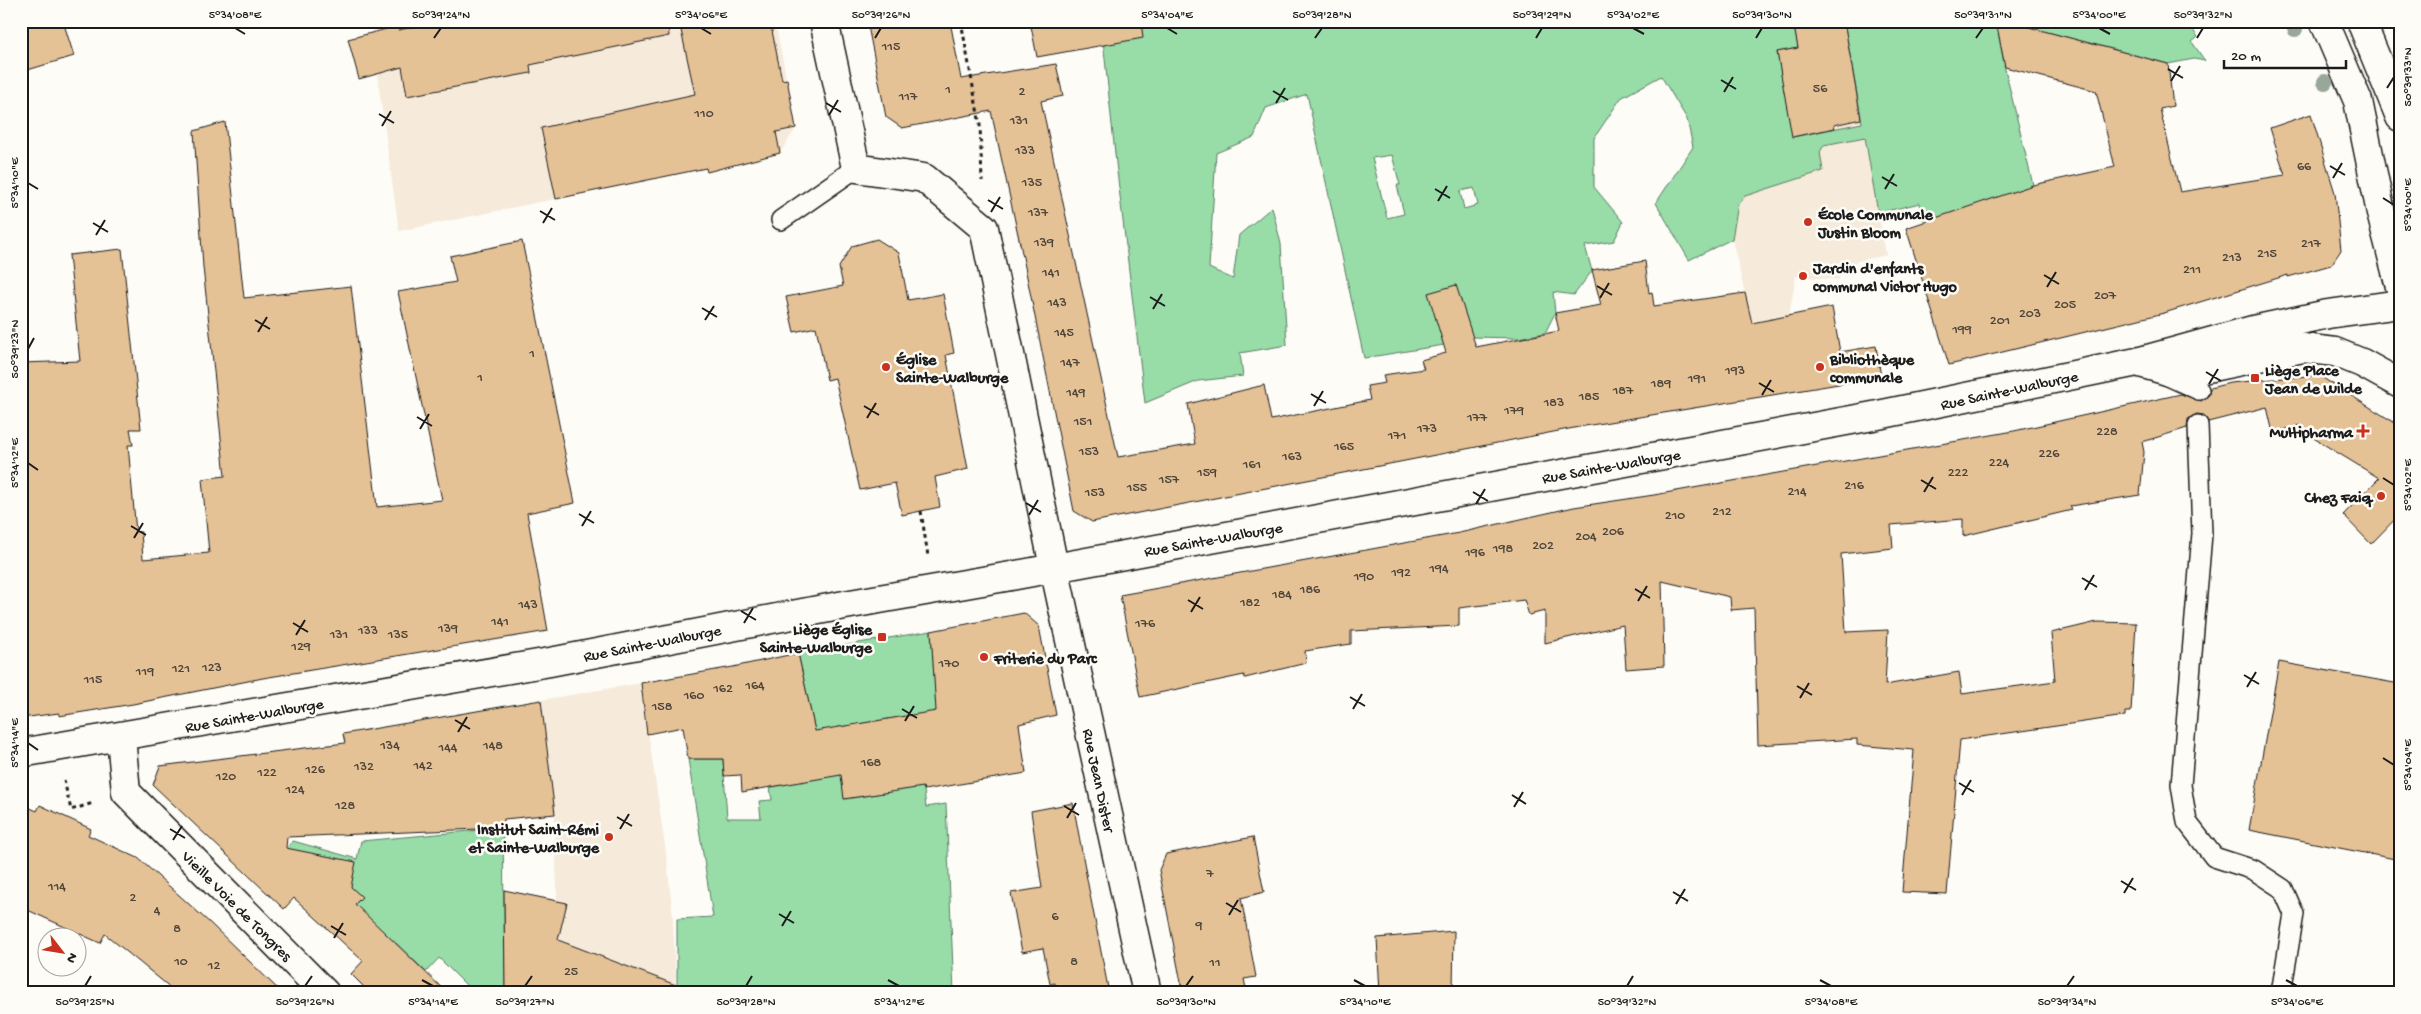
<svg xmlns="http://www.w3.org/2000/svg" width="2421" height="1014" font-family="'Gochi Hand',sans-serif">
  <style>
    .built { fill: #f6eada }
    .green { fill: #98dca8; stroke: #5a7c62; fill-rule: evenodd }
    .building { fill: #e5c196; stroke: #1c1c1c }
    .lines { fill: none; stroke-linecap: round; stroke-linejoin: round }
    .lane-casing { stroke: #1c1c1c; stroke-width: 22 }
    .street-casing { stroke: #1c1c1c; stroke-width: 31 }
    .secondary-casing { stroke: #1c1c1c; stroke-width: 31 }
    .path { stroke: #1c1c1c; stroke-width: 3; stroke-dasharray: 4 4; stroke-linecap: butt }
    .lane { stroke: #fdfcf7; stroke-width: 19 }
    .street { stroke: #fdfcf7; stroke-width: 28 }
    .secondary { stroke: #fdfcf7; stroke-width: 28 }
    .tree { fill: #99a69a }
    .ticks { fill: none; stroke: #1c1c1c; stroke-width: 2 }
    .poi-dot { fill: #c8321e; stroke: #fdfcf7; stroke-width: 2 }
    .labels { text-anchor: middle; stroke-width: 5; stroke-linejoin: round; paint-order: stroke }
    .number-label { font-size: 14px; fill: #4e453a }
    .poi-label { font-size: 16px; font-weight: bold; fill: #1c1c1c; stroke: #fdfcf7; text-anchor: start }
    .street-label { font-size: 16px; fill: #1c1c1c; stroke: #fdfcf7 }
    .neatline { fill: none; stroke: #1c1c1c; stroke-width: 2 }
    .ticks-label { font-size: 12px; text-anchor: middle; fill: #1c1c1c }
  </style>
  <rect width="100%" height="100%" fill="#fdfcf7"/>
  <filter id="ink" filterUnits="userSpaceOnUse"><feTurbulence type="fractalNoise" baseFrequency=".02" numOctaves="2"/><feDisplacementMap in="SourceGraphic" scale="10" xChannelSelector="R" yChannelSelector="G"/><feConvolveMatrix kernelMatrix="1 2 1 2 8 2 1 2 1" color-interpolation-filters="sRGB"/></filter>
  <g filter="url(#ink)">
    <path class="built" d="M396,21H775L796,128L780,153L753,158V161L707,172L706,168L399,231L377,74L359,79L347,39L397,26Z
      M1648,21H1844L1886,255L1841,265L1839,280L1796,276L1789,316L1755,335L1732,239L1738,204L1693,147L1687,119L1662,76L1621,98Z
      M641,683L667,860L673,919L676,993H505L504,890L557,900L555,814L541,700Z"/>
    <path class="green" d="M1101,21H1793L1798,48L1777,52L1793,137L1862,123L1844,21H1996L2005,69L2033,185L1939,253L1924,221L1920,203L1878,213L1865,137L1824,145L1820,152L1823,171L1745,196L1738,204L1732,239L1689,260L1656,203L1693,147L1687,119L1661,76L1621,98L1594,138V187L1623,222L1614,241L1585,246L1592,271L1574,295L1553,292L1555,313L1545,333L1519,338L1472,337L1444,345L1364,358L1307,94L1266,108L1254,137L1216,153L1209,268L1233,279L1239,235L1272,207L1281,244L1287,345L1240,353L1243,376L1198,381L1145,403L1116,163ZM1392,155L1400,185H1397L1404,214L1387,218L1372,158ZM1474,188L1478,205L1464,209L1460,191Z
      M2006,21H2186L2198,37L2192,42L2205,61L2194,59L2168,64Z
      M931,631L938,716L896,718L834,728L845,799L907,789L922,774L926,807L946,804L954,993H677V919L713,917L688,759H723L727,818H761L759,801L772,800L770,787L783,785L781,776L815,731L798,653Z
      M503,828L505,993H474L439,958L426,972L396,943L379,961L340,920L362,897L348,885L286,849L293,841L357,859L361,841Z"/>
    <path class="building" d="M21,21H63L74,56L21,72Z
      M447,21H668L669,36L530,65L531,73L407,96L402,67L359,79L348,39L398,26V30Z
      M679,21H770L782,80L787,79L796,128L776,132L780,153L707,172L706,168L556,199L541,128L695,94Z
      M867,21H950L961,79L1056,64L1063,96L1041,101L1118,457L1195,444L1188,404L1264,385L1271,420L1370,400L1367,386L1385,383L1383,375L1424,369L1421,360L1446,353L1428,293L1456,285L1476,347L1559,331L1555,313L1601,305L1592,270L1645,261L1649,293L1652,292L1654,306L1745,293L1752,323L1832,307L1840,352L1876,346L1881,377L1579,427L1092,522L1074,511L1024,262L991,111L902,128L886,117Z
      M1030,21H1141L1143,38L1037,57Z
      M1793,21H1844L1861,119L1834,125L1835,128L1792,137L1777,52L1798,48Z
      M1996,21H2006L2168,64L2173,106L2160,109L2180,192L2285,175L2270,128L2311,114L2335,193L2341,250L2331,265L2288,277V275L2164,313L1949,365L1906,228L2033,185L2115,167L2096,91L2005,67Z
      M225,122L244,298L351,286L377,507L442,500L398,292L456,282L450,256L522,241L575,503L527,513L548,631L263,678L133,704L59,716V713L21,718V363L80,361L69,255L122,249L141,429H130L133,445H128L136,532H141L143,559L209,553L202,479L225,476L203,267L194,131Z
      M877,239L899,253L908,300L943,294L954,353L946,355L968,469L935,477L940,507L902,515L895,483L860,490L835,378L827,380L816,327L794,332L786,297L843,286L839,267L852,246Z
      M2318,375L2400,426V514L2371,544L2343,515L2379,478L2302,431L2300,425L2273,433L2267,407L2208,422L2204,415L2197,414L2188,419L2187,428L2142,442L2144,452L2140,495L2070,506L2072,510L1963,536V519L1891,525L1893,548L1841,554L1846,632L1888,630L1885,685L1959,672L1962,694L2055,681L2051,633L2097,622L2136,623L2131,712H2125V716L1960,740L1947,894L1902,892L1914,750L1857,745V739L1758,745L1754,608L1731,610L1730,597L1662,581L1664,666L1626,669L1623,625L1545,643V611L1529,615L1524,600L1459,608V626L1351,631V644L1305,651L1306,663L1245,678L1244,675L1140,697L1120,595L1459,533L1574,507L1654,495L2014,431L2181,394L2201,401L2209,395L2210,388L2230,383Z
      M1024,613L1039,626L1056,715L1019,724L1026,773L924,790L923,787L844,799L841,775L742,792L741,775L724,776L723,759H688L683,727L647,734L641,683L733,667L798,653L815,731L936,711L931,631Z
      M2279,662L2400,684V860L2249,830Z
      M541,700L555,814L504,819L503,828L287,837L286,848L356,862L351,887L362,897L355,904L447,993H370L351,974L363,961L294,898L284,909L153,785L160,766L345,743L343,734Z
      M1073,803L1087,879L1109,993H1057L1055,983L1050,984L1043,948L1022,952L1011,893L1042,888L1031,811Z
      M21,804L37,811L40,805L91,829L88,835L138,858L211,924L282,993H177L105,934L100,943L21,907Z
      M1253,837L1264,892L1241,898L1256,977L1244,979L1247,993H1183L1160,875L1159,870L1166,854Z
      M504,890L567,903L558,940L689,990L688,993H505Z
      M1454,931L1453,989L1428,993H1380L1377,938Z"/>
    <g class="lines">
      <defs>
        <path id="lane" d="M781,220L856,168
          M2166,375L2199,390
          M2198,425L2202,534L2181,785L2187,822L2214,857L2254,870L2283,889L2294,914L2281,993"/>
        <path id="street" d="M824,21L856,168L924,178L984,228L1054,567L1147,993
          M121,737L126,792L325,993"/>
        <path id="secondary" d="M2324,21L2358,101L2381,213L2400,287
          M2361,21L2400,117
          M2137,362L2178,374L2303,348L2335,352L2362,363L2400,384
          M21,753L550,662L839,606L1011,576L1873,416L2137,362L2253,330L2328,314L2400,304"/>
      </defs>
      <use href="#lane" class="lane-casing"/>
      <use href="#street" class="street-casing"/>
      <use href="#secondary" class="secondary-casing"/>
      <path class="path" d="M961,21L980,125L982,181
        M921,511L928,556
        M64,780L71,810L93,803"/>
      <use href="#lane" class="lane"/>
      <use href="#street" class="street"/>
      <use href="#secondary" class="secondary"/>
    </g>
    <g class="tree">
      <circle cx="2295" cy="29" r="8"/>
      <circle cx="2325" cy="82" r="8"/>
    </g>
  </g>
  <path class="ticks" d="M235,28L245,34M701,28L711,34M1167,28L1177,34M1633,28L1644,34M2099,28L2110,34M434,38L441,28M875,38L881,28M1315,38L1322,28M1536,38L1542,28M1756,38L1762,28M1976,38L1983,28M2197,38L2203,28M2168,69L2183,78M1721,80L1736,89M2171,81L2180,66M2387,88L2394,77M1273,91L1288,100M1724,92L1733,77M826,103L841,112M1276,103L1285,88M379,114L394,123M829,115L838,100M382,126L391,111M2330,166L2345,175M1882,177L1897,186M2333,178L2342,163M28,183L38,189M1435,189L1450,198M1885,189L1894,174M2383,198L2394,205M988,200L1003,209M1438,201L1447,186M540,211L555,220M991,212L1000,197M93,223L108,232M543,223L552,208M96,235L105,220M2044,275L2059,284M1597,286L1612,295M2047,287L2056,272M1150,297L1165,306M1600,298L1609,283M702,308L717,317M1153,309L1162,294M255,320L270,329M705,320L714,306M258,332L267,317M28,349L34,338M2206,372L2221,381M1759,383L1774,392M2209,384L2218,369M1311,394L1326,403M1762,395L1771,380M864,406L879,415M1314,406L1323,391M417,417L432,426M867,418L876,403M420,429L429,414M28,463L38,470M2383,478L2394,485M1921,480L1936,489M1473,492L1488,501M1924,492L1933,477M1026,503L1041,512M1476,504L1485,489M579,514L594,523M1029,515L1038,500M131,526L146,535M582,526L591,511M134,538L143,523M2082,578L2097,587M1635,589L1650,598M2085,590L2094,575M1188,600L1203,609M1638,601L1647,586M741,611L756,620M1191,612L1200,597M293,623L308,632M744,623L753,608M296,635L305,620M2244,675L2259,684M1797,686L1812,695M2247,687L2256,672M1350,697L1365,706M1800,698L1809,683M902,709L917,718M1353,709L1362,694M455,720L470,729M905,721L914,706M458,732L467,717M28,743L38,750M2383,758L2394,765M1959,783L1974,792M1512,795L1526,804M1962,795L1971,780M1064,806L1079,815M1514,807L1523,792M617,817L632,826M1067,818L1076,803M170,829L185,838M620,829L629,814M173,840L182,826M2121,881L2136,890M1673,892L1688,901M2124,893L2133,878M1226,903L1241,912M1676,904L1685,889M779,914L794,923M1229,915L1238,900M331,926L346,935M782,926L791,911M334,938L343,923M422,980L433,986M888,980L899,986M1354,980L1365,986M1820,980L1831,986M2286,980L2297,986M85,986L91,976M305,986L312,976M525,986L532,976M746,986L752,976M1186,986L1193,976M1627,986L1633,976M2067,986L2074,976"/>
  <g class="poi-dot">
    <circle cx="1808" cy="222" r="5"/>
    <circle cx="1803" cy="276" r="5"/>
    <circle cx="886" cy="367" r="5"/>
    <circle cx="1820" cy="367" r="5"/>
    <rect x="2250" y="373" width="10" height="10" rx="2.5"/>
    <path d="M2360.5 423.5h5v5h5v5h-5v5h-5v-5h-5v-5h5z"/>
    <circle cx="2381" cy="496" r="5"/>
    <rect x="877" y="632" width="10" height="10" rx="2.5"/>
    <circle cx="984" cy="657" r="5"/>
    <circle cx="609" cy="837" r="5"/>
  </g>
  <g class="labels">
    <g class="number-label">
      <text x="891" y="50">115</text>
      <text x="1820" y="92">56</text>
      <text x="948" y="93">1</text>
      <text x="1022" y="95">2</text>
      <text x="908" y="100">117</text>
      <text x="704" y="117">110</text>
      <text x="1019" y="124">131</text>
      <text x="1025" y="154">133</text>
      <text x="2304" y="170">66</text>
      <text x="1032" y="186">135</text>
      <text x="1038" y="216">137</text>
      <text x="1044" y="246">139</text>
      <text x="2311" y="247">217</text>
      <text x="2267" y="257">215</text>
      <text x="2232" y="261">213</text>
      <text x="2192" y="273">211</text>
      <text x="1051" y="276">141</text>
      <text x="2105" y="299">207</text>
      <text x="1057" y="306">143</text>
      <text x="2065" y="308">205</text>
      <text x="2030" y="317">203</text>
      <text x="2000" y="324">201</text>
      <text x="1962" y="333">199</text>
      <text x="1064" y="336">145</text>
      <text x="532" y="357">1</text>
      <text x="1070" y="366">147</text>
      <text x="1735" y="374">193</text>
      <text x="480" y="381">1</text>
      <text x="1697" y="382">191</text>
      <text x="1661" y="387">189</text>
      <text x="1623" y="394">187</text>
      <text x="1076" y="396">149</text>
      <text x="1589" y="400">185</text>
      <text x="1554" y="406">183</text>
      <text x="1514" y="414">179</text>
      <text x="1477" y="421">177</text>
      <text x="1083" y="425">151</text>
      <text x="1427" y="432">173</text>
      <text x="2107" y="435">228</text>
      <text x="1397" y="439">171</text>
      <text x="1344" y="450">165</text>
      <text x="1089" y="455">153</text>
      <text x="2049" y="457">226</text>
      <text x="1292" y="460">163</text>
      <text x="1999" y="466">224</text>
      <text x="1252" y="468">161</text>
      <text x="1207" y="476">159</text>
      <text x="1958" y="476">222</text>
      <text x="1169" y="483">157</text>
      <text x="1854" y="489">216</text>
      <text x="1137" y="491">155</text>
      <text x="1797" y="495">214</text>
      <text x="1095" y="496">153</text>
      <text x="1722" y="515">212</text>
      <text x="1675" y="519">210</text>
      <text x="1613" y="535">206</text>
      <text x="1586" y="540">204</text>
      <text x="1543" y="549">202</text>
      <text x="1503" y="552">198</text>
      <text x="1475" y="556">196</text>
      <text x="1439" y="572">194</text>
      <text x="1401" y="576">192</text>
      <text x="1364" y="580">190</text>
      <text x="1310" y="593">186</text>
      <text x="1282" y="598">184</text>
      <text x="1250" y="606">182</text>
      <text x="528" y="608">143</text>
      <text x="500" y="625">141</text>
      <text x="1145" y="627">176</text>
      <text x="448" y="632">139</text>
      <text x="368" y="634">133</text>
      <text x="339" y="638">131</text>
      <text x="398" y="638">135</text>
      <text x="301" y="650">129</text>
      <text x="949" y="667">170</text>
      <text x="212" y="671">123</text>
      <text x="181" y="672">121</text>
      <text x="145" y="675">119</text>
      <text x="93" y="683">115</text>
      <text x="755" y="689">164</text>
      <text x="723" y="692">162</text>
      <text x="694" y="699">160</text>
      <text x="662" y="710">158</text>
      <text x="390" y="749">134</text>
      <text x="493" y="749">148</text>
      <text x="448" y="751">144</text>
      <text x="871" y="766">168</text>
      <text x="423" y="769">142</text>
      <text x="364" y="770">132</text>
      <text x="315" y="773">126</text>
      <text x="267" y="776">122</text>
      <text x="226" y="780">120</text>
      <text x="295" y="793">124</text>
      <text x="345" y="809">128</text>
      <text x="1210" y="877">7</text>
      <text x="57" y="890">114</text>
      <text x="133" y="901">2</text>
      <text x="157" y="914">4</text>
      <text x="1055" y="920">6</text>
      <text x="1199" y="929">9</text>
      <text x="177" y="932">8</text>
      <text x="181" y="965">10</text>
      <text x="1074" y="965">8</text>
      <text x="1215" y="966">11</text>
      <text x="214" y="969">12</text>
      <text x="571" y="975">25</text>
    </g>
    <g class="poi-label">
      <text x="1818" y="219">École Communale<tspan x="1818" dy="18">Justin Bloom</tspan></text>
      <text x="1813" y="273">Jardin d'enfants<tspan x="1813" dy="18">communal Victor Hugo</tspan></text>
      <text x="896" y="364">Église<tspan x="896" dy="18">Sainte-Walburge</tspan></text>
      <text x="1830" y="364">Bibliothèque<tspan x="1830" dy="18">communale</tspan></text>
      <text x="2265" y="375">Liège Place<tspan x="2265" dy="18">Jean de Wilde</tspan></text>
      <text x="2353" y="437" text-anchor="end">Multipharma</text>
      <text x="2371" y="502" text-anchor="end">Chez Faiq</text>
      <text x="872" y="634" text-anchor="end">Liège Église<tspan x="872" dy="18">Sainte-Walburge</tspan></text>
      <text x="994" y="663">Friterie du Parc</text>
      <text x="599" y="834" text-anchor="end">Institut Saint-Rémi<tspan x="599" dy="18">et Sainte-Walburge</tspan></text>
    </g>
    <g class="street-label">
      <text transform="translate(2009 389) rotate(-12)" y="6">Rue Sainte-Walburge</text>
      <text transform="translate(1611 465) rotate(-10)" y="6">Rue Sainte-Walburge</text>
      <text transform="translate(1213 538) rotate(-10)" y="6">Rue Sainte-Walburge</text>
      <text transform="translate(652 642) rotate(-11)" y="6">Rue Sainte-Walburge</text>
      <text transform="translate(254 714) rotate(-10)" y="6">Rue Sainte-Walburge</text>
      <text transform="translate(1100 780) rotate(78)" y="6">Rue Jean Dister</text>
      <text transform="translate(238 905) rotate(45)" y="6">Vieille Voie de Tongres</text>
    </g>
  </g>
  <rect width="2421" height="1014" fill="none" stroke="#fdfcf7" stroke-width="55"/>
  <g transform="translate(62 952) rotate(121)"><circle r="24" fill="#fdfcf7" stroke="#a3a29f"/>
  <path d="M0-4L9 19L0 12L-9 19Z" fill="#c8321e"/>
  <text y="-8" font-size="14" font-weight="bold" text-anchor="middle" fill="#1c1c1c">N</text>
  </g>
  <path d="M2224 60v8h122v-8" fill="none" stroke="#1c1c1c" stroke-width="2.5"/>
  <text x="2231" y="60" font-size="15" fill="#1c1c1c" stroke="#fdfcf7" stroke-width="4" paint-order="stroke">20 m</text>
  <rect x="28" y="28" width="2366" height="958" class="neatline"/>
  <g class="ticks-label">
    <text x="235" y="18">5°34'08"E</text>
    <text x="441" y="18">50°39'24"N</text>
    <text x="701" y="18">5°34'06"E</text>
    <text x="881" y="18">50°39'26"N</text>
    <text x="1167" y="18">5°34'04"E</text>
    <text x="1322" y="18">50°39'28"N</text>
    <text x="1542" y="18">50°39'29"N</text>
    <text x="1633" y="18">5°34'02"E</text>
    <text x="1762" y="18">50°39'30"N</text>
    <text x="1983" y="18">50°39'31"N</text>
    <text x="2099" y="18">5°34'00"E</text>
    <text x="2203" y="18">50°39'32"N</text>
    <text transform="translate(2407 77) rotate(-90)" y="4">50°39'33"N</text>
    <text transform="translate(14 183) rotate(-90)" y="4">5°34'10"E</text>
    <text transform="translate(2407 205) rotate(-90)" y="4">5°34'00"E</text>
    <text transform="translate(14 349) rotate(-90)" y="4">50°39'23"N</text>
    <text transform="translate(14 463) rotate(-90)" y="4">5°34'12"E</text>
    <text transform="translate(2407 485) rotate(-90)" y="4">5°34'02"E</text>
    <text transform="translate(14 743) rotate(-90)" y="4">5°34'14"E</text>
    <text transform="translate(2407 765) rotate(-90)" y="4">5°34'04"E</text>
    <text x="85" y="1005">50°39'25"N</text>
    <text x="305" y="1005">50°39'26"N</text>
    <text x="433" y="1005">5°34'14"E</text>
    <text x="525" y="1005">50°39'27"N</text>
    <text x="746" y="1005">50°39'28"N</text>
    <text x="899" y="1005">5°34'12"E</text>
    <text x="1186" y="1005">50°39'30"N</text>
    <text x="1365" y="1005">5°34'10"E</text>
    <text x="1627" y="1005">50°39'32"N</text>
    <text x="1831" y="1005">5°34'08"E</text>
    <text x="2067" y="1005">50°39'34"N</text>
    <text x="2297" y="1005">5°34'06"E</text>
  </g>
</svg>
